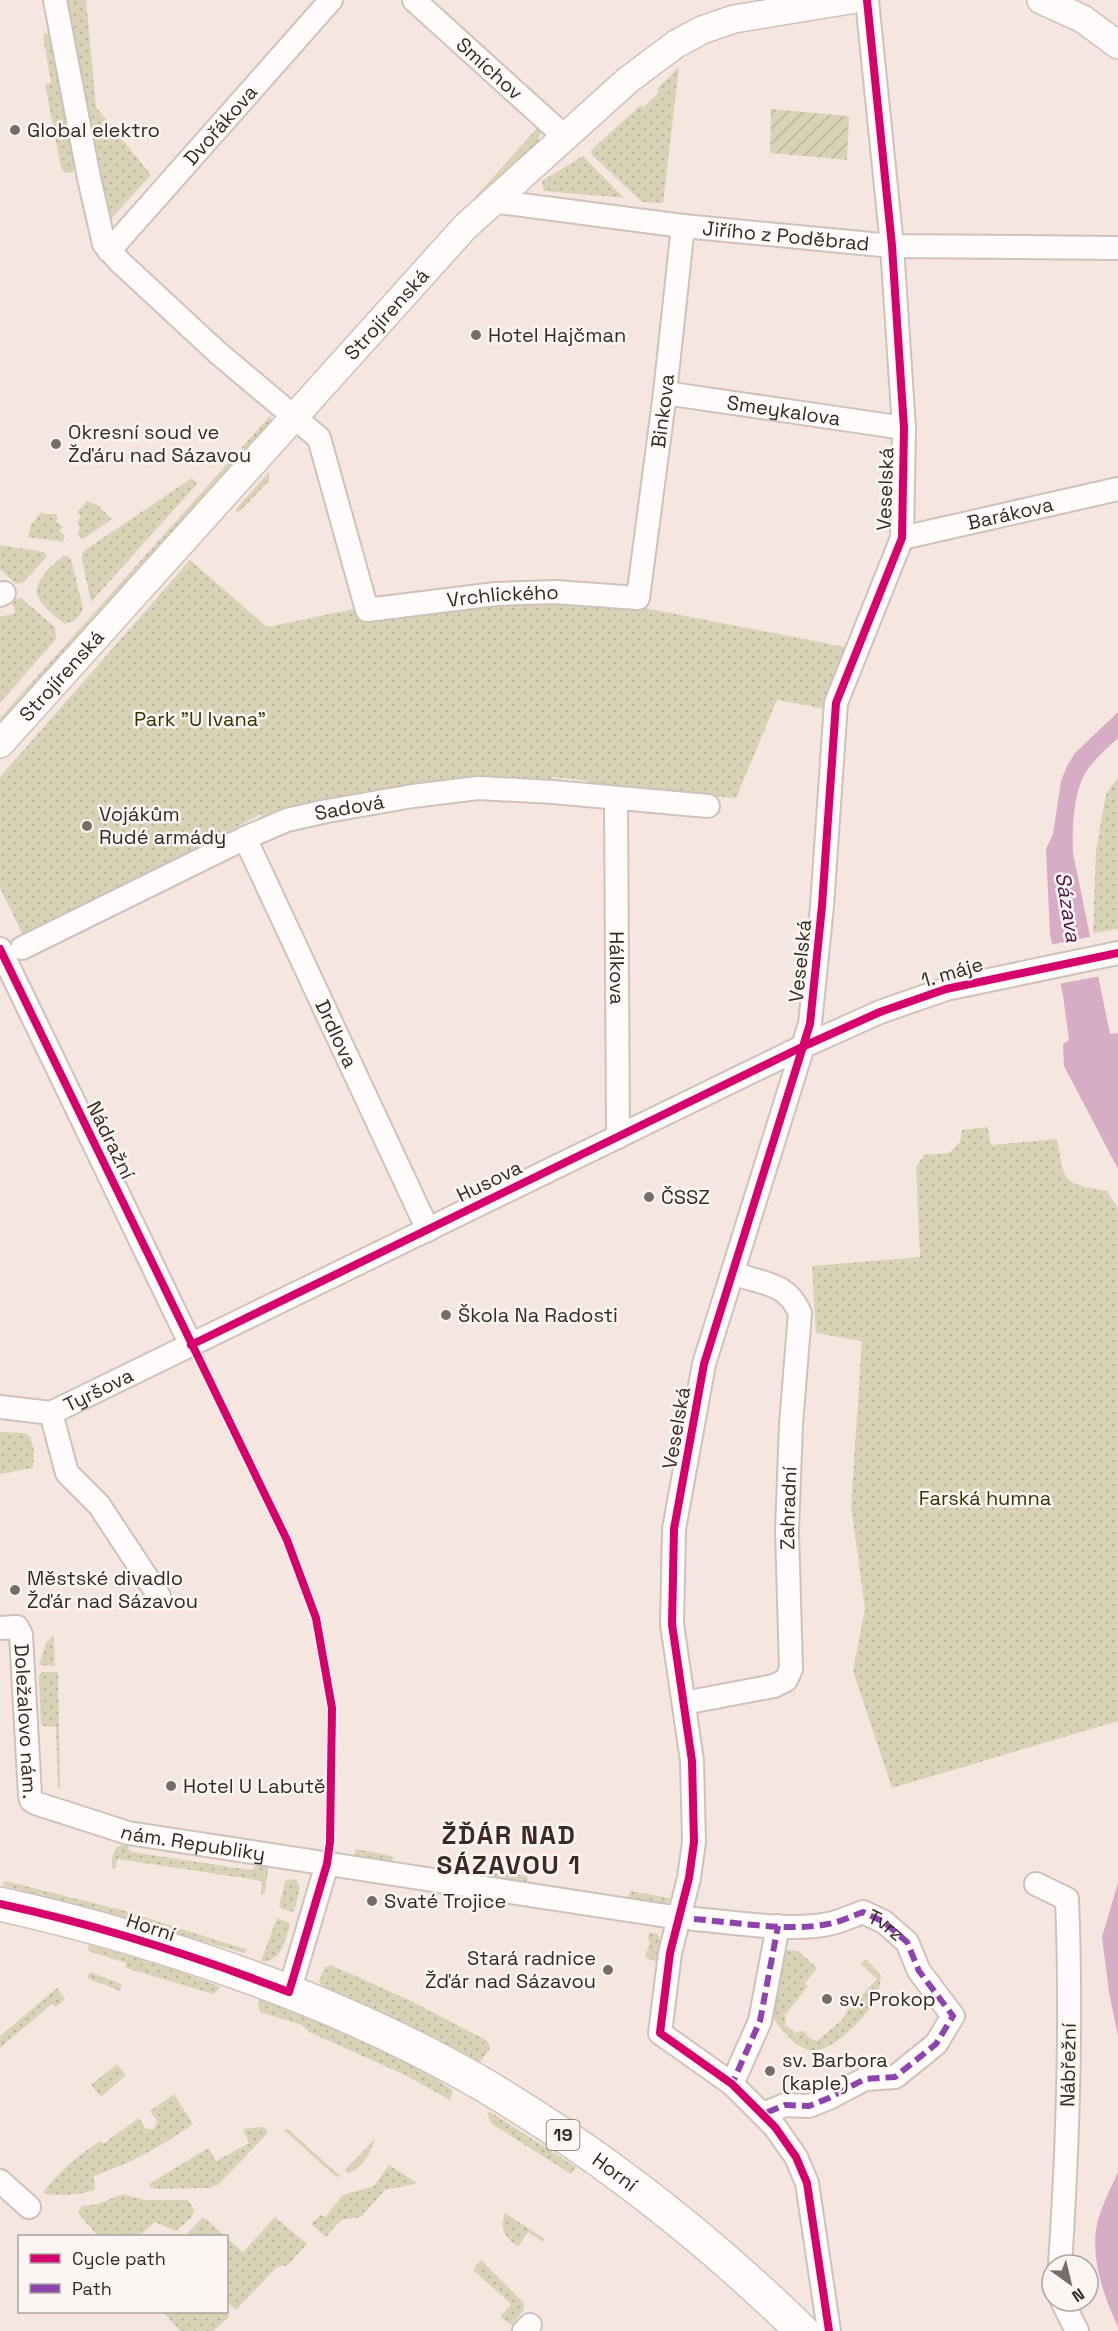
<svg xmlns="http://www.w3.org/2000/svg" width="1118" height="2331" font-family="'Space Grotesk',sans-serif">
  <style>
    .grass { fill: url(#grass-dots) }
    .garden { fill: url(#garden-furrows) }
    .water { fill: #d7acc5 }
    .pier { fill: #f6e6e0 }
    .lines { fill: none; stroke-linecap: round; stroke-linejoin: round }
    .minor-casing { stroke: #cec2bd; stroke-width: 26 }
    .tertiary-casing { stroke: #cec2bd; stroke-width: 30 }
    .primary-casing { stroke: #cec2bd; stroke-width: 36 }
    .minor { stroke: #fefbfa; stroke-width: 22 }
    .tertiary { stroke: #fefbfa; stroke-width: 27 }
    .primary { stroke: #fefbfa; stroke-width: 33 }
    .quiet { stroke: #8e44ad; stroke-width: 6; stroke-dasharray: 12 6; stroke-linecap: butt }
    .cycleway-casing { stroke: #fbf6f3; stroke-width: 11 }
    .cycleway { stroke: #d6006c; stroke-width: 8 }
    .poi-dot { fill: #786c66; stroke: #fbf6f3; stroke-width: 2 }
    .labels { text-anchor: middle; stroke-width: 5; stroke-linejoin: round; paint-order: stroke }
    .shield { fill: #fbf6f3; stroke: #706763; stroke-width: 1.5 }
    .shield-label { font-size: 18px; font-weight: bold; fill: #342a25 }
    .street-label { font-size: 20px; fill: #342a25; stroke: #fbf6f3 }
    .poi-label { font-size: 20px; fill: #342a25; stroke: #fbf6f3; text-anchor: start }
    .park-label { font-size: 20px; fill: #323402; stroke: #fbf6f3 }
    .water-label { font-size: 21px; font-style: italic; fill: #541446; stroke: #fbf6f3 }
    .district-label { font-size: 26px; font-weight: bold; letter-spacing: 1.5px; fill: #3e2a21; stroke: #fbf6f3 }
  </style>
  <defs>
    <pattern id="grass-dots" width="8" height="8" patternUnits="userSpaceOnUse" patternTransform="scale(1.5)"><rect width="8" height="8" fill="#d8d3b7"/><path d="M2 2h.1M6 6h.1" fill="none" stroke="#bab59d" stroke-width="1.8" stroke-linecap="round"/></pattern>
    <pattern id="garden-furrows" width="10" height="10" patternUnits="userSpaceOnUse" patternTransform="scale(1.5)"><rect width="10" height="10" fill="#d8d3b7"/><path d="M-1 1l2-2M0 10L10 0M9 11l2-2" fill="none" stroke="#bab59d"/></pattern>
  </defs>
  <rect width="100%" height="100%" fill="#f6e6e0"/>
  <path class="grass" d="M44,0H48L76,168L72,173H66L61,168L45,84L51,83L43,36L45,33L46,34L50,33Z
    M66,0H86L96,107L151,175L108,222Z
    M679,67L663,203L642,202L592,155L591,150L641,105L644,107L659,92L657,89Z
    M538,127L541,132L537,144L459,215Z
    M583,156L624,198L544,191L542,181Z
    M270,416L272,421L0,728V718Z
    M269,472V481L240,511L237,512L236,509Z
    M192,478L197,484L91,602L82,560V554L85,550Z
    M87,501L97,505L112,519L83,539L77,534L80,528L77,523L81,516L77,512Z
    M42,511L44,514H56L58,518L55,521L63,527L59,531L65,536L63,542L28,537L31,525Z
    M0,545L44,552L47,556L24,582L16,584L0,569Z
    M63,556H67L71,559L83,608C81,617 74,622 65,624C28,596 27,587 63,556Z
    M190,560L267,627L359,608L624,604L845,647L826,709L777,700L736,798L591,789L588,781L552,777L551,784L460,781L347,795L264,821L261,814L229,831L232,835L23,935L0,888V777Z
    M21,598L55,627L56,639L0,703V617L15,613L12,600Z
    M1118,778V929L1093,933L1096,850L1106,794Z
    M988,1127L991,1145L1057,1139C1065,1184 1062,1183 1107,1191L1118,1208V1721L892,1788L853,1671L865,1608L851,1506L862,1341L816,1333L812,1266L920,1257L916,1167L924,1155L949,1153L960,1142L962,1130Z
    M0,1432L25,1433L30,1436L34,1451L33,1468L0,1474Z
    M54,1635L55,1666L39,1665L46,1643Z
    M42,1672H58L60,1788L58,1787L56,1727L41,1726L39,1675Z
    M129,1841L128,1849L132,1852L251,1870L263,1861L269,1864L265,1892L261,1895L262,1881L118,1859L115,1869H112V1858L116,1848Z
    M356,1849L392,1856L393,1859L388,1864L353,1858Z
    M482,1870L527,1876L528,1879L525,1883L479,1878L477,1875Z
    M289,1879L296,1880L300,1888L294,1912L282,1909L279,1906L285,1882Z
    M5,1881L125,1911L248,1950L244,1953L2,1885Z
    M630,1891L669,1898L672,1901L662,1904L628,1899Z
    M277,1918L288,1922L290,1925C285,1940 281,1964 261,1961Z
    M649,1933L658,1934L659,1937L660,1963L645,1957L650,1942L648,1939Z
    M89,1944L178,1971L221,1987L213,1994L126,1968V1963L88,1951Z
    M787,1950L798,1951L816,1967V1970L805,1983L808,1986L786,2014L782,2013L785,2015L786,2024L784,2027L787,2026L794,2031V2035L796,2032L804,2031L809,2038L817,2041L843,2019L846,2012L877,1979L861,1964L864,1960H867L881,1975C880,1985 879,1993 874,2002C865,2018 828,2057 808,2050C792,2044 781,2029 771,2015L782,1953Z
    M331,1965L409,2000L486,2040L490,2045L489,2050L477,2066L474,2059L430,2035L321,1985L319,1982L324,1968Z
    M90,1972L122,1984L120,1991L87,1978Z
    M57,1988L65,1999L56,2007L52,2004L0,2048V2036Z
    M259,2000C327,2021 393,2052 453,2090L450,2100L405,2075L309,2032L302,2025L260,2012L258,2004Z
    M117,2064L126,2075L101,2097L91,2085Z
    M174,2094L193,2124C159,2148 133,2162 94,2176L95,2190C78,2195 63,2196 46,2194L44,2191C61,2170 78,2155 101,2141L103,2144L139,2118L146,2129H154L157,2121L150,2111Z
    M489,2111L576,2167L571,2174L492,2124L487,2114Z
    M263,2127L268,2131L266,2135L218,2185L209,2188L159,2189L151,2188L149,2184L208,2148L216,2161L249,2143L243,2129Z
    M288,2129L341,2177L335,2176L284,2130Z
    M375,2139C372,2151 361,2171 347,2173L345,2170Z
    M389,2165L416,2182L415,2184L385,2190L361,2217L341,2220L326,2237L311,2224L321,2215L325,2217L343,2195L374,2186Z
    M123,2194L144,2200H187L192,2205L194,2211L191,2218L176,2231L155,2222L139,2236H98L78,2213L82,2206L98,2204Z
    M505,2213L545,2239L543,2242L528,2232L518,2247C505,2237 499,2230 505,2213Z
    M275,2217L307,2244L288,2265L277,2267L236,2310L227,2302V2238L243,2252Z
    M202,2218H205L225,2236H185Z
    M481,2260L524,2303V2309L512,2325L500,2317L511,2304L473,2270Z
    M227,2309L229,2317L213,2331H180L163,2312H226Z"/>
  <path class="garden" d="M771,109L849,116L847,160L770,153Z"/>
  <path class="water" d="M1118,712V738C1105,750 1087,765 1081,782C1073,803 1072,832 1073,853L1110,1034L1118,1033V1169L1064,1066L1063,1044L1069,1040L1063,995L1050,934L1046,849L1053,834L1061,781L1067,766L1075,753Z
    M1118,1883V2036L1109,1992L1102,1937Z
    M1118,2172V2327C1103,2295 1089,2254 1098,2220C1103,2203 1111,2188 1118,2172Z"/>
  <path class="pier" d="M1094,936L1101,976L1058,984L1050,945Z"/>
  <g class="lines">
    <defs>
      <g id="minor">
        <path id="s1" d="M55,0L89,178L104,244L120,262L217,352L319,438L367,610L496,594L555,592L638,598L665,393L683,226"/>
        <path id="s2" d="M414,0L564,136"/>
        <path id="s3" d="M491,201L683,226L892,246L1118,248"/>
        <path id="s4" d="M109,251L331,0"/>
        <path id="s5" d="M665,393L904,428"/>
        <path id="s6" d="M902,538L1118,489"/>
        <path d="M0,595L4,593"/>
        <path id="s7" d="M616,798L618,1137"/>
        <path id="s8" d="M245,838L428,1230"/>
        <path id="s9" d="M22,948L245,838L287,820L327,811L413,796L478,788L553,792L708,806"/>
        <path d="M0,949L191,1345"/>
        <path id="s10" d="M0,1407L51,1413L802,1047L880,1012L946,989L1118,953"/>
        <path d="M51,1413L67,1473L99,1505L159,1596"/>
        <path id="s11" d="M0,1628L17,1627L21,1635L30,1795L31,1800L35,1803L128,1833L680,1918"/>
        <path id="s12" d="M684,1703L774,1686L786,1680L791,1669L787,1531L791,1424L800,1313C786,1281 763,1285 734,1273"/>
        <path d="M1036,1884L1067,1899C1072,2021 1068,2143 1060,2265"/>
        <path id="s13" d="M694,1919C733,1922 790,1932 828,1924C840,1922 852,1916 863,1912L884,1922L907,1942L919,1971L953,2016L936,2044L895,2077L865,2079L829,2098L809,2106L785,2105L763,2114"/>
        <path d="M289,1992L327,1864"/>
        <path d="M732,2084L760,2021L778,1926"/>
        <path d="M0,2181L29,2207"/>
        <path d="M1062,2301L1077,2331"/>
        <path d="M524,2331L530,2325"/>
        <path d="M829,2331L807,2183L796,2157L775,2127L732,2084L660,2033L670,1953L689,1878L694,1842L692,1761L672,1624L674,1529L704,1364L810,1024L822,906L836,703L902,538L904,428L892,246L867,0"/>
      </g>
      <g id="tertiary">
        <path d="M1041,0L1083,19L1118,45"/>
        <path id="s14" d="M0,744L465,227L628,80L676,44L702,30L734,19L850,0"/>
      </g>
      <g id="primary">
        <path id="s15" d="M0,1904C162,1940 340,2001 484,2085C600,2154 706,2237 802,2331"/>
      </g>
    </defs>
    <use href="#minor" class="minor-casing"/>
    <use href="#tertiary" class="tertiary-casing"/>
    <use href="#primary" class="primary-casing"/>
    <use href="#minor" class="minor"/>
    <use href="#tertiary" class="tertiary"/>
    <use href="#primary" class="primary"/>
    <path class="quiet" d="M694,1919C733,1922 790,1932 828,1924C840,1922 852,1916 863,1912L884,1922L907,1942L919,1971L953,2016L936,2044L895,2077L865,2079L829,2098L809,2106L785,2105L763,2114
      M729,2081L732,2084L760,2021L778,1926"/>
    <defs>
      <path id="cycleway" d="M0,949L287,1540L316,1618L332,1708L330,1842L327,1864L289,1992C195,1956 98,1925 0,1904
        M191,1345L802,1047L880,1012L946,989L1118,953
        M829,2331L807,2183L796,2157L775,2127L732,2084L660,2033L670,1953L689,1878L694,1842L692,1761L672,1624L674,1529L704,1364L810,1024L822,906L836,703L902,538L904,428L892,246L867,0"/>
    </defs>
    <use href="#cycleway" class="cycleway-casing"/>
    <use href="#cycleway" class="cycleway"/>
  </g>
  <g class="poi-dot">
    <circle cx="15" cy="130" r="6"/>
    <circle cx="476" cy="335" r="6"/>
    <circle cx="56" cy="444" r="6"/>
    <circle cx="87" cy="826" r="6"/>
    <circle cx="649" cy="1197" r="6"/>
    <circle cx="446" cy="1315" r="6"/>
    <circle cx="15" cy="1590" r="6"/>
    <circle cx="171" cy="1786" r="6"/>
    <circle cx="372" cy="1901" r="6"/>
    <circle cx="608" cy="1970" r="6"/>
    <circle cx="827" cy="1999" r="6"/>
    <circle cx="770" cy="2071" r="6"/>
  </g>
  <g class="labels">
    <rect class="shield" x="546.5" y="2120" width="33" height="30" rx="4.5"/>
    <g class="shield-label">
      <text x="563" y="2141">19</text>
    </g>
    <g class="street-label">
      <text dy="7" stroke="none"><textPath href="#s2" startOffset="102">Smíchov</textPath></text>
      <text dy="7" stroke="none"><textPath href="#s4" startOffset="168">Dvořákova</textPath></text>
      <text dy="7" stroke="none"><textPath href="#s3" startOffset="297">Jiřího z Poděbrad</textPath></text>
      <text dy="7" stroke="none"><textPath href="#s14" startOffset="578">Strojírenská</textPath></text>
      <text dy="7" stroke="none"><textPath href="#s5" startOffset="120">Smeykalova</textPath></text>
      <text dy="7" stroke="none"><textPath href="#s1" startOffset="1178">Binkova</textPath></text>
      <text transform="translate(885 489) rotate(-88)" y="7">Veselská</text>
      <text dy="7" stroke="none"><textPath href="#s6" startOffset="111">Barákova</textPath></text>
      <text dy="7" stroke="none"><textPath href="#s1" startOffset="854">Vrchlického</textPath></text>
      <text dy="7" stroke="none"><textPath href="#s14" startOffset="92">Strojírenská</textPath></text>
      <text dy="7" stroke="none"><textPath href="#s9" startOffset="358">Sadová</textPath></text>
      <text transform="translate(800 961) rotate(-84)" y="7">Veselská</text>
      <text dy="7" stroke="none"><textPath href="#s7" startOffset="170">Hálkova</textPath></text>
      <text transform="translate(952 972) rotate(-16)" y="7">1. máje</text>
      <text dy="7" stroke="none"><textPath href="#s8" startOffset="216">Drdlova</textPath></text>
      <text transform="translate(111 1140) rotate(64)" y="7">Nádražní</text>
      <text transform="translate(489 1181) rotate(-26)" y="7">Husova</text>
      <text dy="7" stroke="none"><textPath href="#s10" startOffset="104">Tyršova</textPath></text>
      <text transform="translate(676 1428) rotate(-80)" y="7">Veselská</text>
      <text dy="7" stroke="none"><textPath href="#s12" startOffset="278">Zahradní</textPath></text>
      <text dy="7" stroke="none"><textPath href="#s11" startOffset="112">Doležalovo nám.</textPath></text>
      <text dy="7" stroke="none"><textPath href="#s11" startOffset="360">nám. Republiky</textPath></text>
      <text transform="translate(151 1927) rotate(18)" y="7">Horní</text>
      <text dy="7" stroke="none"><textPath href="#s13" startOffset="198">Tvrz</textPath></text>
      <text transform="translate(1068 2065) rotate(-89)" y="7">Nábřežní</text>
      <text dy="7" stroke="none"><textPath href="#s15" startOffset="676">Horní</textPath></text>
    </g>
    <g class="poi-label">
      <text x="27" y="137">Global elektro</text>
      <text x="488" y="342">Hotel Hajčman</text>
      <text x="68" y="439">Okresní soud ve<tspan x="68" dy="23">Žďáru nad Sázavou</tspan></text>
      <text x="99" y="821">Vojákům<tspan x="99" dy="23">Rudé armády</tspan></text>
      <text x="661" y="1204">ČSSZ</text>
      <text x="458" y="1322">Škola Na Radosti</text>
      <text x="27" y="1585">Městské divadlo<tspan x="27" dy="23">Žďár nad Sázavou</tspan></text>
      <text x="183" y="1793">Hotel U Labutě</text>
      <text x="384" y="1908">Svaté Trojice</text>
      <text x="596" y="1965" text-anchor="end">Stará radnice<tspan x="596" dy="23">Žďár nad Sázavou</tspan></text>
      <text x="839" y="2006">sv. Prokop</text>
      <text x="782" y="2067">sv. Barbora<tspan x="782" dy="23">(kaple)</tspan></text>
    </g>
    <g class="park-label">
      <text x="200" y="726">Park "U Ivana"</text>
      <text x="985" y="1505">Farská humna</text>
    </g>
    <g class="water-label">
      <text transform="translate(1068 907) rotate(81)" y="7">Sázava</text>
    </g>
    <g class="district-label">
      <text x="509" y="1844">ŽĎÁR NAD<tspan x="509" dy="30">SÁZAVOU 1</tspan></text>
    </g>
  </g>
  <rect x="18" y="2235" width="210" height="78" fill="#fbf6f3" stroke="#aba4a1" stroke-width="1.5"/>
  <rect x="30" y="2254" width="30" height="9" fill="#d6006c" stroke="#aba4a1" stroke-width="1.5"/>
  <text x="72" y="2265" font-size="18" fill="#342a25">Cycle path</text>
  <rect x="30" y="2284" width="30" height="9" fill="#8e44ad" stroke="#aba4a1" stroke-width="1.5"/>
  <text x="72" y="2295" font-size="18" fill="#342a25">Path</text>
  <g transform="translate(1070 2283) rotate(146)"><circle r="28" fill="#fbf6f3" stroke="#aba4a1" stroke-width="1.5"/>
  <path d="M0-4.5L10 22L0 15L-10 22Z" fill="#786c66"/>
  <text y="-9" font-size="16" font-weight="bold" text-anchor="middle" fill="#342a25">N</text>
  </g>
</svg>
